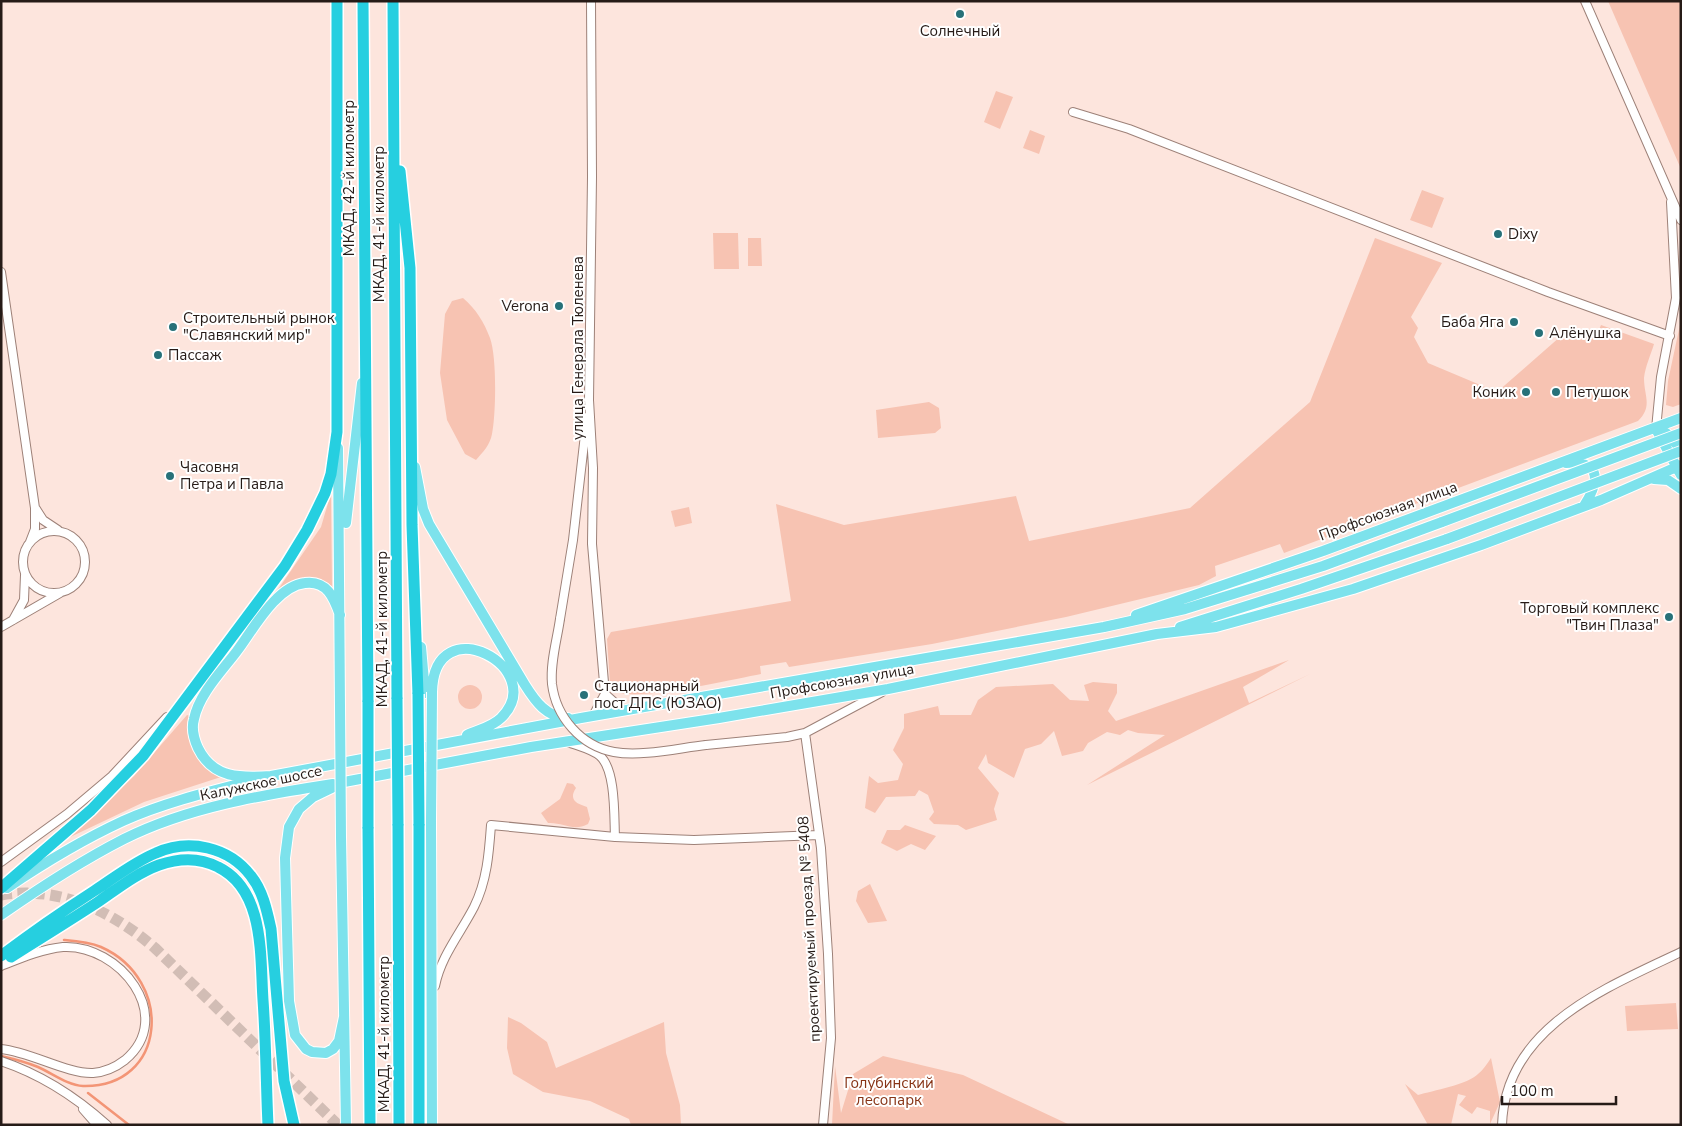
<svg xmlns="http://www.w3.org/2000/svg" width="1682" height="1126" font-family="'Nunito Sans',sans-serif">
  <style>
    .green { fill: #f7c3b2 }
    .lines { fill: none; stroke-linecap: round; stroke-linejoin: round }
    .stream { stroke: #f39576; stroke-width: 2.5 }
    .highway-tunnel { stroke: #d2bdb5; stroke-width: 11; stroke-dasharray: 11 5.5; stroke-linecap: butt }
    .minor-casing { stroke: #9d8178; stroke-width: 10 }
    .major-casing { stroke: #fff; stroke-width: 12 }
    .highway-casing { stroke: #fff; stroke-width: 14 }
    .minor { stroke: #fff; stroke-width: 8 }
    .major { stroke: #7de2ec; stroke-width: 10 }
    .highway { stroke: #26cfe0; stroke-width: 11 }
    .minor-bridge-casing { stroke: #9d8178; stroke-width: 10; stroke-linecap: butt }
    .major-bridge-casing { stroke: #fff; stroke-width: 12; stroke-linecap: butt }
    .highway-bridge-casing { stroke: #fff; stroke-width: 14; stroke-linecap: butt }
    .minor-bridge { stroke: #fff; stroke-width: 8 }
    .major-bridge { stroke: #7de2ec; stroke-width: 10 }
    .highway-bridge { stroke: #26cfe0; stroke-width: 11 }
    .poi-dot { fill: #277179; stroke: #fff; stroke-width: 2 }
    .labels { text-anchor: middle; stroke-width: 4; stroke-linejoin: round; paint-order: stroke }
    .poi-label { font-size: 15px; fill: #261b17; stroke: #fff; text-anchor: start }
    .street-label { font-size: 15px; fill: #261b17; stroke: #fff }
    .park-label { font-size: 15px; fill: #873416; stroke: #fff }
  </style>
  <rect width="100%" height="100%" fill="#fde5dd"/>
  <path class="green" d="M1608,1H1681V169Z
    M996,91L1013,97L1000,129L984,122Z
    M1030,130L1045,136L1039,154L1023,148Z
    M1422,190L1444,198L1432,228L1410,220Z
    M713,233H738L739,269H714Z
    M748,238H761L762,266H748Z
    M1375,238L1442,263L1411,317L1418,328L1414,337L1428,363L1497,392L1569,329L1595,339L1601,325L1654,344C1651,354 1645,367 1644,378C1644,396 1653,406 1638,421L1284,553L1280,544L1215,566L1216,576L1199,585L1066,617L932,644L789,667L786,662L760,666L761,674C734,679 639,701 618,692C614,690 612,687 610,683L607,639L611,632L791,601L776,504L844,525L1016,496L1029,541L1190,508L1310,402Z
    M463,298C476,309 484,322 490,338C497,357 496,414 492,434C490,445 483,452 476,460L465,454L447,420L440,373L445,314L452,301Z
    M1681,320V404L1673,407L1666,405L1668,381Z
    M929,402L939,408L941,428L935,433L878,438L876,410Z
    M331,493L332,586C312,575 294,576 277,591L321,527Z
    M689,507L692,523L675,527L671,511Z
    M1289,660L1243,687L1249,703L1310,674L1087,785L1165,735L1138,733L1128,730L1120,735L1107,732L1088,743L1083,751L1062,756L1054,731L1041,744L1025,749L1014,778L988,763L986,754L978,768L999,793L994,809L997,820L966,830L958,825L934,824L929,819L934,812L928,795L919,790L915,796L886,797L875,813L865,808L869,776L878,783L898,780L903,764L893,750L904,728V714L938,706L940,715H971L978,700L996,687L1053,684L1070,700L1089,701L1084,685L1093,682L1117,684V693L1108,711L1116,721Z
    M458 697a12 12 0 1 1 24 0a12 12 0 1 1-24 0Z
    M187,715L190,716L189,729L212,772L221,777L144,802L64,840L134,776Z
    M567,783L573,784L576,788C568,800 577,804 587,807L590,819L588,824C573,832 563,822 548,823L541,813L560,799Z
    M905,825L936,836L925,850L911,844L897,851L881,843L887,830H900Z
    M870,884L887,921L868,923L856,901L858,891Z
    M1676,1003L1678,1029L1627,1031L1625,1006Z
    M508,1017L521,1023L547,1042L556,1068L664,1022L666,1053L680,1105L681,1125H631L629,1119L590,1101L543,1092L513,1074L507,1048Z
    M883,1056L963,1075L1070,1125H832L835,1066L841,1113L853,1074Z
    M1491,1058L1500,1102L1490,1124V1111L1477,1107L1472,1114L1459,1105L1466,1096L1458,1094L1451,1125H1428L1405,1084L1418,1095C1432,1091 1469,1084 1478,1074C1483,1070 1487,1064 1491,1058Z"/>
  <g class="lines">
    <path class="stream" d="M1,1056C14,1059 26,1062 38,1067C52,1073 67,1085 83,1086C167,1088 175,980 101,947C89,942 76,941 64,940
      M88,1093L129,1125"/>
    <path class="highway-tunnel" d="M1,895C59,885 114,912 156,949L338,1125"/>
    <defs>
      <path id="minor" d="M591,1L592,177L589,400L593,468L592,544L605,694L593,716
        M1585,1L1681,220
        M1073,112L1129,129L1548,292L1670,336
        M1,272L35,508V529L30,542
        M1656,429L1661,377L1676,298L1671,202
        M36,509L43,520L58,530
        M23 562a31 31 0 1 1 62 0a31 31 0 1 1-62 0Z
        M560,619L573,540L587,417
        M13,620L24,600L25,575
        M1,627L60,593
        M605,694L624,711
        M805,733L821,848L828,954L831,1038L823,1125
        M568,742C578,746 592,749 600,756C616,770 614,817 615,837
        M706,745L787,737L805,733L882,692
        M1,862L67,814L112,776L167,717
        M1,966C21,958 42,949 63,947C119,944 177,1016 125,1060C116,1067 105,1072 93,1073C67,1074 31,1052 1,1049
        M435,986C441,956 460,934 474,907C487,881 489,853 491,825L615,837L694,840L819,835
        M1,1061C40,1074 76,1097 107,1125
        M83,1109L97,1125
        M1502,1125C1505,1027 1606,988 1681,952"/>
      <path id="major" d="M1656,429L1681,475
        M1666,433L1681,449
        M338,448L340,707
        M1566,463C1603,461 1599,482 1584,506
        M415,467L423,509L429,524L525,685C535,701 547,718 568,718
        M1654,479L1668,480L1681,489
        M346,523L362,383
        M340,615C334,598 327,580 305,583C276,586 253,630 237,651C222,671 199,694 194,719C191,729 194,739 198,748C213,779 241,778 271,776L581,718L1104,627L1185,609L1323,566L1442,522
        M1136,615L1323,551L1681,418
        M1180,627L1301,589L1447,539
        M421,647L425,693
        M432,692C434,605 551,669 501,718C492,727 478,730 467,735
        M431,821L432,1125
        M341,837L346,1125
        M7,888C44,863 82,840 123,821C163,803 208,792 251,781
        M1,915C41,887 81,861 124,839C188,807 262,795 333,784
        M344,1017L339,1041L333,1049L326,1053L312,1052L306,1049L295,1035L289,1001L285,858L289,827L299,809L313,797L344,782L531,747L719,718L888,689L1157,634L1216,627L1353,589L1481,545L1601,500L1681,465"/>
      <path id="highway" d="M363,1L368,702
        M393,1L397,699
        M400,171L410,268L412,525L418,694
        M398,824L399,1125
        M368,827L370,1125
        M1,888L91,810L143,756L285,566L307,530L325,493L331,474L337,432V1
        M1,956C31,933 63,911 94,891C114,878 134,862 156,853C189,838 229,847 251,876C263,891 267,911 271,929L284,1081L294,1125
        M11,957C40,939 69,921 98,902C117,889 137,873 159,865C179,858 199,857 218,867C265,890 260,956 263,1000C266,1041 266,1083 268,1125
        M419,1125V824"/>
    </defs>
    <use href="#minor" class="minor-casing"/>
    <use href="#major" class="major-casing"/>
    <use href="#highway" class="highway-casing"/>
    <use href="#minor" class="minor"/>
    <use href="#major" class="major"/>
    <use href="#highway" class="highway"/>
    <defs>
      <path id="minor-bridge" d="M560,619C557,640 550,663 552,684C556,717 581,746 614,752C641,757 679,748 706,745"/>
      <path id="major-bridge" d="M1442,522L1681,433
        M1447,539L1681,451
        M340,707L341,837
        M431,821L432,692"/>
      <path id="highway-bridge" d="M418,694L419,824
        M397,699L398,824
        M368,702V827"/>
    </defs>
    <use href="#minor-bridge" class="minor-bridge-casing"/>
    <use href="#major-bridge" class="major-bridge-casing"/>
    <use href="#highway-bridge" class="highway-bridge-casing"/>
    <use href="#minor-bridge" class="minor-bridge"/>
    <use href="#major-bridge" class="major-bridge"/>
    <use href="#highway-bridge" class="highway-bridge"/>
  </g>
  <g class="poi-dot">
    <circle cx="960" cy="14" r="5"/>
    <circle cx="1498" cy="234" r="5"/>
    <circle cx="559" cy="306" r="5"/>
    <circle cx="1514" cy="322" r="5"/>
    <circle cx="173" cy="327" r="5"/>
    <circle cx="1539" cy="333" r="5"/>
    <circle cx="158" cy="355" r="5"/>
    <circle cx="1526" cy="392" r="5"/>
    <circle cx="1556" cy="392" r="5"/>
    <circle cx="170" cy="476" r="5"/>
    <circle cx="1669" cy="617" r="5"/>
    <circle cx="584" cy="695" r="5"/>
  </g>
  <g class="labels">
    <g class="poi-label">
      <text x="960" y="36" text-anchor="middle">Солнечный</text>
      <text x="1508" y="239">Dixy</text>
      <text x="549" y="311" text-anchor="end">Verona</text>
      <text x="183" y="323">Строительный рынок<tspan x="183" dy="17">"Славянский мир"</tspan></text>
      <text x="1504" y="327" text-anchor="end">Баба Яга</text>
      <text x="1549" y="338">Алёнушка</text>
      <text x="168" y="360">Пассаж</text>
      <text x="1516" y="397" text-anchor="end">Коник</text>
      <text x="1566" y="397">Петушок</text>
      <text x="180" y="472">Часовня<tspan x="180" dy="17">Петра и Павла</tspan></text>
      <text x="1659" y="613" text-anchor="end">Торговый комплекс<tspan x="1659" dy="17">"Твин Плаза"</tspan></text>
      <text x="594" y="691">Стационарный<tspan x="594" dy="17">пост ДПС (ЮЗАО)</tspan></text>
    </g>
    <g class="street-label">
      <text transform="translate(349 178) rotate(-90)" y="5">МКАД, 42-й километр</text>
      <text transform="translate(379 224) rotate(-90)" y="5">МКАД, 41-й километр</text>
      <text transform="translate(578 348) rotate(-90)" y="5">улица Генерала Тюленева</text>
      <text transform="translate(1388 511) rotate(-20)" y="5">Профсоюзная улица</text>
      <text transform="translate(382 629) rotate(-90)" y="5">МКАД, 41-й километр</text>
      <text transform="translate(842 681) rotate(-10)" y="5">Профсоюзная улица</text>
      <text transform="translate(261 783) rotate(-12)" y="5">Калужское шоссе</text>
      <text transform="translate(809 929) rotate(-93)" y="5">проектируемый проезд № 5408</text>
      <text transform="translate(384 1034) rotate(-90)" y="5">МКАД, 41-й километр</text>
    </g>
    <g class="park-label">
      <text x="889" y="1088">Голубинский<tspan x="889" dy="17">лесопарк</tspan></text>
    </g>
  </g>
  <rect width="1682" height="1126" fill="none" stroke="#261b17" stroke-width="5"/>
  <path d="M1502 1096v8h114v-8" fill="none" stroke="#261b17" stroke-width="2.5"/>
  <text x="1510" y="1096" font-size="15" fill="#261b17" stroke="#ffffff" stroke-width="4" paint-order="stroke">100 m</text>
</svg>
